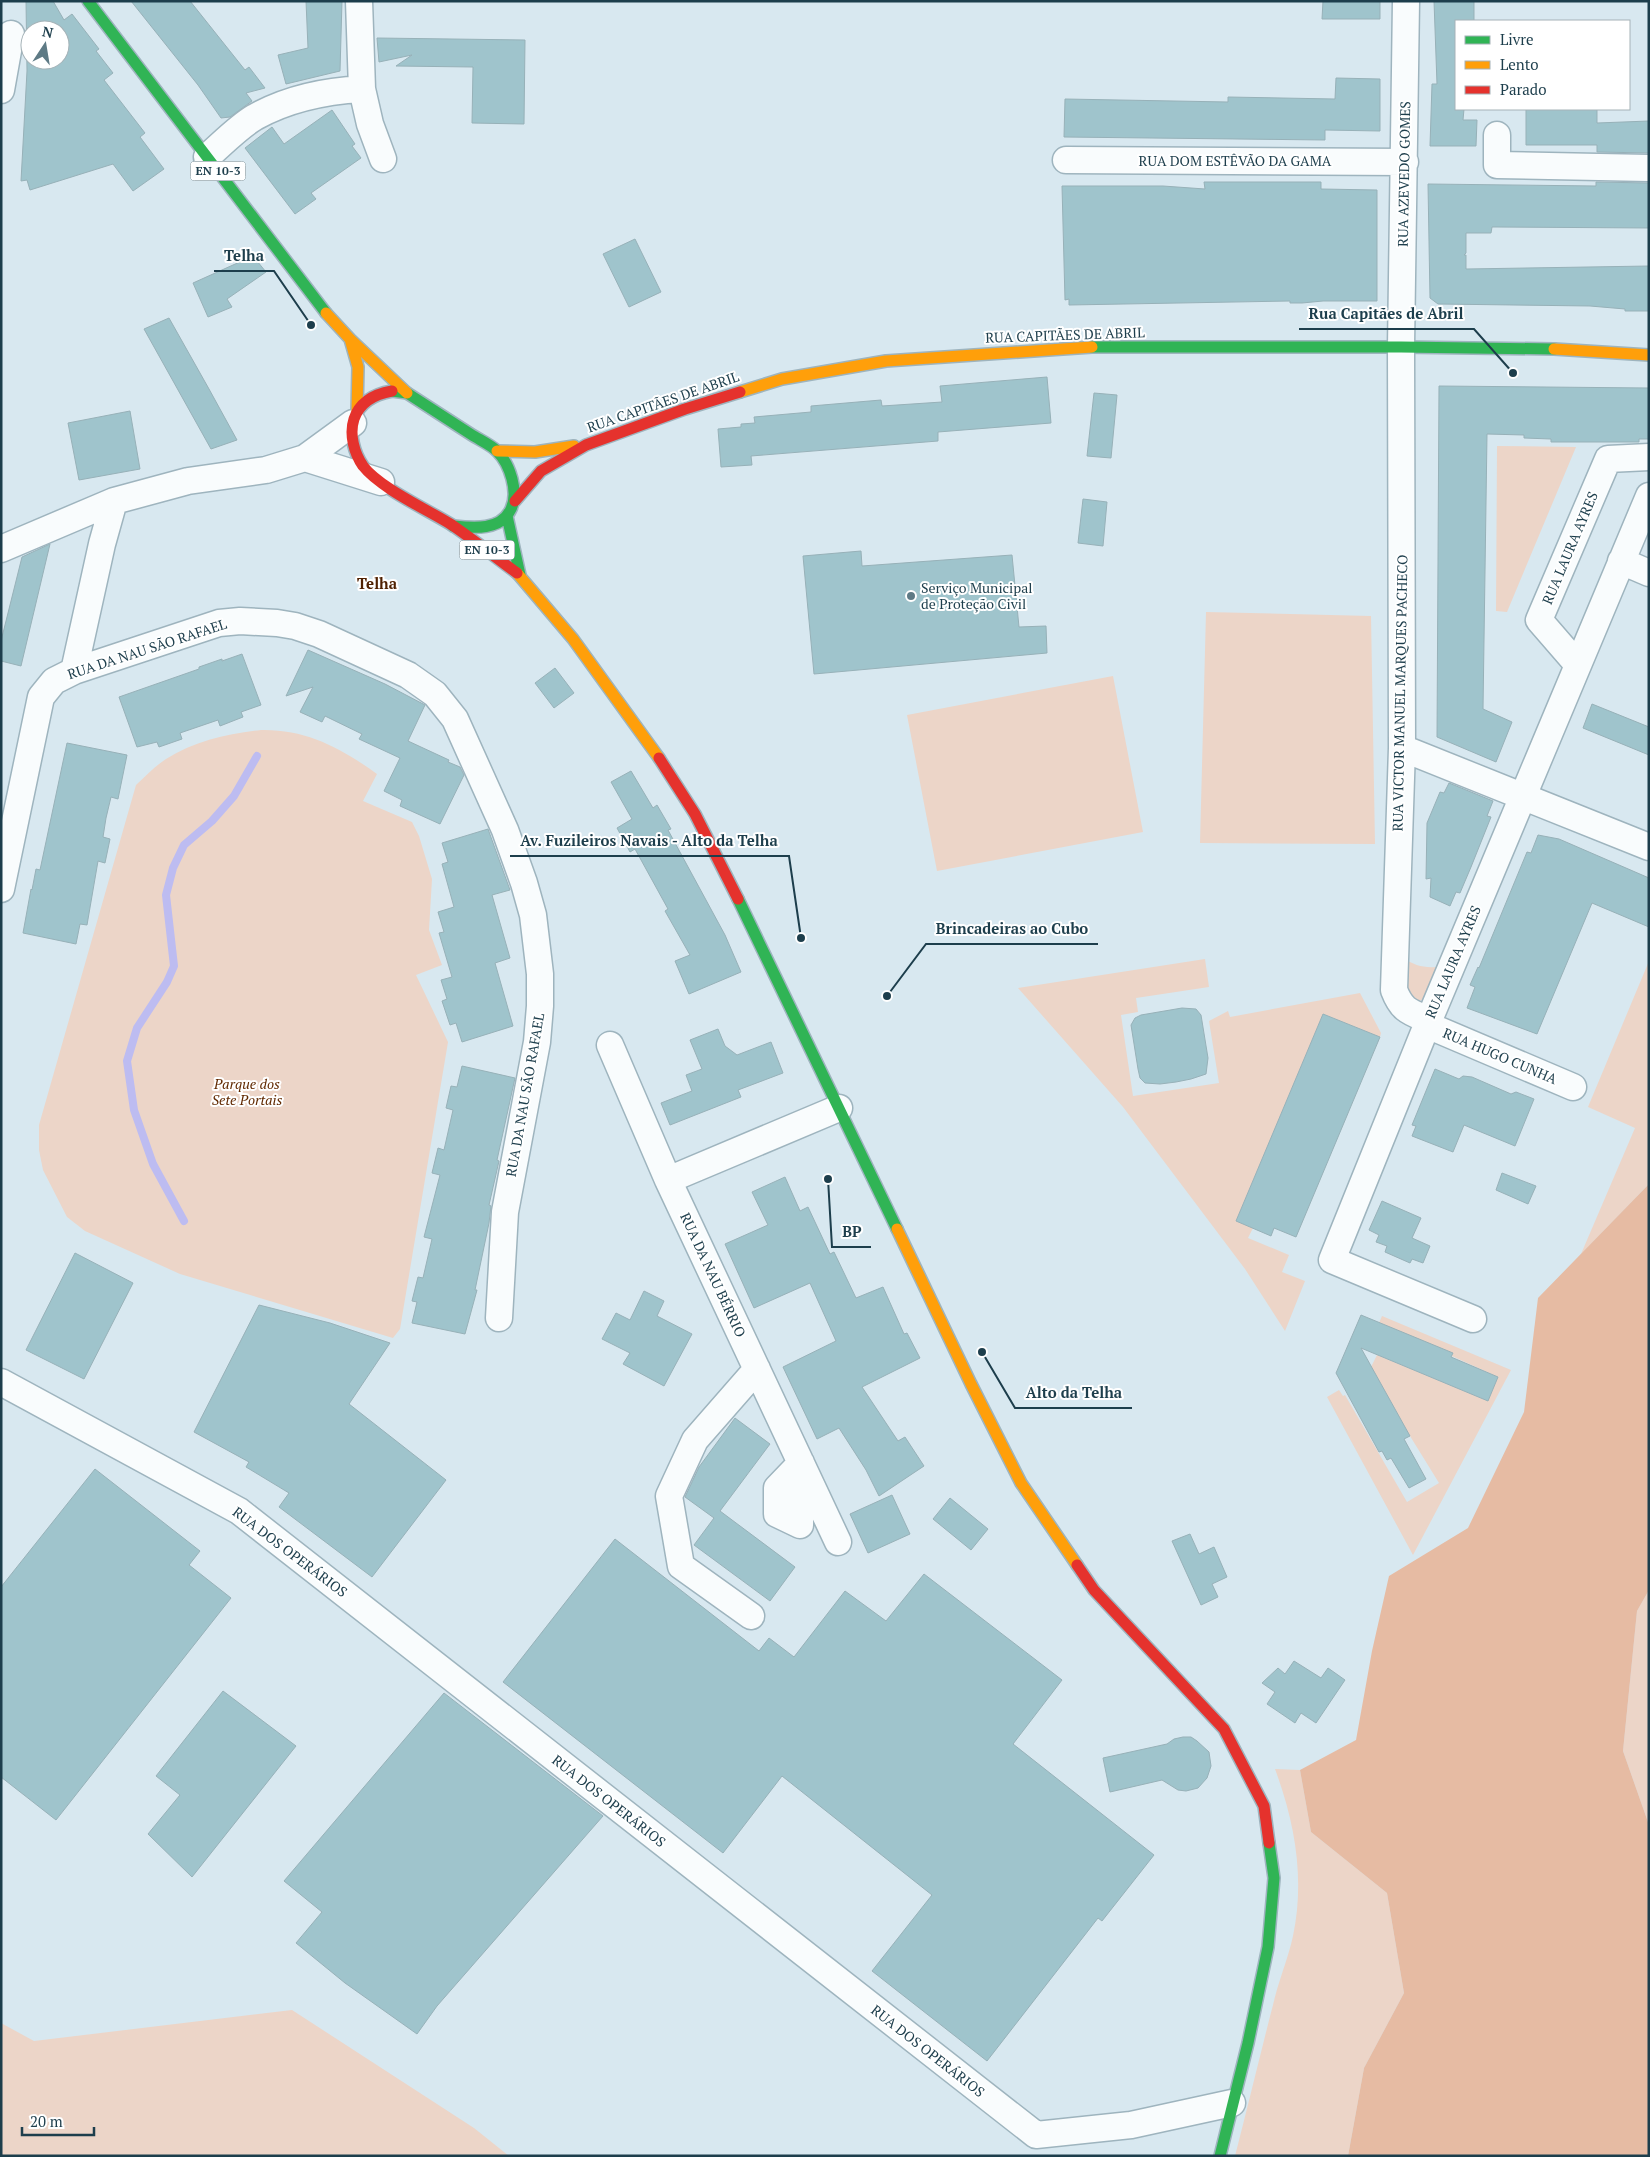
<svg xmlns="http://www.w3.org/2000/svg" width="1650" height="2157" font-family="'PT Serif',serif">
  <style>
    .green { fill: #ecd5c8 }
    .forest { fill: #e6bba3 }
    .lines { fill: none; stroke-linecap: round; stroke-linejoin: round }
    .stream { stroke: #bdbcf1; stroke-width: 8 }
    .building { fill: #9fc4cc; stroke: #97b1b8; fill-rule: evenodd }
    .street-casing { stroke: #9eb4be; stroke-width: 29 }
    .fast-casing { stroke: #9eb4be; stroke-width: 14 }
    .slow-casing { stroke: #9eb4be; stroke-width: 14 }
    .jam-casing { stroke: #9eb4be; stroke-width: 14 }
    .street { stroke: #f9fcfd; stroke-width: 26 }
    .fast { stroke: #30b455; stroke-width: 11 }
    .slow { stroke: #ff9f0a; stroke-width: 11 }
    .jam { stroke: #e5322d; stroke-width: 11 }
    .poi-dot { fill: #5e7a85; stroke: #fff; stroke-width: 2 }
    .labels { text-anchor: middle; stroke-width: 4; stroke-linejoin: round; paint-order: stroke }
    .shield { fill: #fff; stroke: #617882; stroke-width: 1 }
    .shield-label { font-size: 12px; font-weight: bold; fill: #1d3e4c }
    .street-label { font-size: 14px; fill: #1d3e4c; stroke: #fff }
    .poi-label { font-size: 14px; fill: #1d3e4c; stroke: #fff; text-anchor: start }
    .park-label { font-size: 14px; font-style: italic; fill: #612900; stroke: #fff }
    .neighbourhood-label { font-size: 15px; font-weight: bold; fill: #4f2102; stroke: #fff }
    .leader { fill: none; stroke: #1d3e4c; stroke-width: 2 }
    .callout-dot { fill: #1d3e4c; stroke: #fff; stroke-width: 2 }
    .callout-label { font-size: 15px; text-anchor: middle; font-weight: bold; fill: #1d3e4c; stroke: #fff; stroke-width: 4; stroke-linejoin: round; paint-order: stroke }
  </style>
  <rect width="100%" height="100%" fill="#d8e8f0"/>
  <path class="green" d="M1497,446L1576,447L1507,612L1496,611Z
    M1206,612L1371,616L1375,844L1200,843Z
    M1113,676L1143,832L937,871L907,715Z
    M261,730C306,729 341,748 377,774L363,801L412,822L419,836L432,879L429,930L442,965L416,975L448,1042L400,1329L393,1338L180,1274L85,1231L67,1217L43,1170L39,1150V1125L136,785C146,776 155,766 166,759C195,741 227,734 261,730Z
    M1403,958C1414,965 1423,968 1436,967L1424,998L1417,1003L1405,994Z
    M1205,959L1209,987L1136,998L1138,1012L1121,1015L1133,1096L1219,1083L1209,1021L1228,1011L1230,1017L1360,993L1381,1033L1380,1037L1323,1014L1236,1221L1253,1228L1248,1238L1289,1255L1282,1272L1305,1281L1285,1331L1245,1269L1123,1107L1018,988Z
    M1649,961V1184L1581,1254L1635,1128L1588,1107Z
    M1382,1316L1511,1370L1413,1555L1327,1397L1339,1390L1343,1396L1345,1395L1407,1502L1439,1483L1410,1436L1371,1367L1377,1355L1488,1401L1498,1377L1379,1323Z
    M1649,1590V1825L1623,1751L1637,1611Z
    M1275,1769L1300,1770L1311,1832L1387,1893L1404,1993L1364,2068L1348,2156H1235C1248,2106 1260,2055 1273,2005C1278,1982 1288,1959 1293,1936C1305,1879 1295,1823 1275,1769Z
    M292,2010L474,2128L509,2156H1V2023L34,2041Z"/>
  <path class="forest" d="M1649,1184V1590L1637,1611L1623,1751L1649,1825V2156H1348L1364,2068L1404,1993L1387,1893L1311,1832L1300,1770L1356,1740L1372,1651L1389,1576L1468,1528L1524,1412L1538,1298Z"/>
  <g class="lines">
    <path class="stream" d="M184,1221L153,1164L134,1110L127,1061L137,1028L167,982L174,966L166,895L173,868L184,845L212,821L234,796L257,756"/>
  </g>
  <path class="building" d="M26,1H53L64,20L72,14L99,49L96,51L113,73L104,80L145,133L140,137L164,169L133,191L113,164L30,190L27,180L21,181L27,71ZM30,30H60V60H30Z
    M131,1H190L245,70L249,67L265,88L246,93L252,101L230,117L221,118L198,85Z
    M306,1H342L340,71L286,84L278,55L308,48Z
    M1323,1H1380V19H1322Z
    M1434,1H1474V21H1456V109H1464L1463,120H1477L1476,146H1430L1432,84H1437Z
    M377,38L525,40L524,124L472,123L473,67L396,66L412,55L379,62Z
    M1336,78L1380,79V131L1325,130V140L1064,137L1065,99L1228,102V97L1335,99Z
    M1526,109H1597V123L1649,121V153L1597,152V145H1526Z
    M332,110L355,144L352,146L361,158L311,193L316,199L295,214L245,148L272,127L284,144Z
    M1204,182H1321V189L1377,190V301H1323L1302,303H1290V301L1069,305V299L1065,300L1062,186H1163L1205,189Z
    M1596,182L1649,183V228L1497,227H1492L1491,233H1466V253L1464,255H1466V269L1649,266V311H1625V309L1590,306L1438,304L1430,298L1428,184L1596,186Z
    M635,239L661,292L629,307L603,254Z
    M253,256L266,272L227,299L232,307L208,317L193,283Z
    M169,318L209,389L237,440L211,449L144,329Z
    M1047,377L1051,423L938,432V441L751,456L752,465L721,467L718,429L741,427V424L755,423L754,417L811,412V406L881,400L882,406L942,402L940,386Z
    M1439,386L1649,388V439H1639V442H1551V439L1524,438V435L1487,434L1483,709L1512,722L1496,762L1437,737Z
    M1094,393L1117,395L1111,458L1087,456Z
    M130,411L140,469L79,480L68,423Z
    M1083,499L1107,502L1103,546L1078,543Z
    M50,544L21,666L1,661V641L22,557Z
    M861,551L862,566L1012,555L1019,627L1046,626L1047,653L814,674L803,556Z
    M308,650L385,684L425,705L408,741L449,760L448,762L460,767L464,775L440,824L400,806L402,800L384,791L400,758L359,739L362,734L325,716L322,722L300,712L313,687L286,696Z
    M242,654L261,705L241,712L243,717L220,726L218,720L180,733L182,739L159,747L157,742L137,747L119,697L199,669V667L222,659V661Z
    M555,668L574,693L554,708L535,683Z
    M1592,704L1649,727V755L1583,728Z
    M67,743L127,755L118,799L111,797L106,818L103,837L110,839L105,863L98,861L87,925L80,924L76,944L23,933L31,889L32,890L36,869L40,870Z
    M631,771L653,808L657,805L671,829L668,830L725,935L741,972L689,994L675,961L690,955L665,911L668,909L635,849L630,852L617,828L632,819L611,782Z
    M1449,783L1493,801L1487,816L1491,817L1471,867L1460,893L1456,892L1450,906L1430,897L1431,878L1426,879L1427,823L1440,792L1444,793Z
    M488,829L510,890L492,895L510,958L495,963L513,1026L462,1042L456,1023L450,1025L442,1001L447,999L441,980L452,977L439,933L444,932L438,912L454,907L442,864L448,862L442,843Z
    M1538,835L1559,839L1649,878V927L1592,903L1537,1034L1467,1008L1475,987L1470,985L1478,967L1479,968L1527,852L1531,853Z
    M1182,1008L1196,1009L1201,1015L1208,1058L1206,1074L1191,1079L1176,1082L1160,1084L1145,1083L1140,1078L1138,1069L1131,1025L1135,1018L1141,1015Z
    M1323,1014L1380,1037L1296,1237L1274,1228L1271,1236L1236,1221Z
    M718,1029L725,1046L737,1055L771,1042L783,1073L738,1090L741,1097L670,1125L661,1103L692,1091L686,1075L702,1069L690,1040Z
    M462,1066L515,1078L497,1160L499,1161L489,1205L491,1206L489,1223L475,1290H477L465,1334L412,1323L417,1302L412,1301L418,1277L423,1278L432,1239L424,1237L440,1175L432,1173L438,1148L444,1150L453,1110L446,1108L451,1086L457,1087Z
    M1435,1069L1459,1079L1463,1076L1472,1077L1511,1094L1516,1092L1534,1099L1515,1146L1464,1125L1453,1152L1412,1136L1416,1126L1412,1125Z
    M1502,1173L1536,1186L1528,1204L1496,1190Z
    M785,1177L800,1211L808,1207L830,1254L834,1252L856,1298L883,1287L904,1334L907,1333L920,1358L862,1387L898,1441L905,1437L924,1466L879,1496L866,1470L839,1428L817,1439L783,1367L836,1341L810,1283L754,1308L725,1244L768,1225L752,1192Z
    M1382,1201L1421,1218L1412,1238L1430,1246L1423,1263L1412,1259L1410,1263L1385,1252L1387,1246L1376,1242L1379,1235L1369,1230Z
    M75,1253L133,1283L84,1379L26,1350Z
    M644,1291L664,1301L657,1316L692,1334L664,1386L623,1364L630,1353L602,1339L616,1313L630,1320Z
    M259,1305L330,1323L390,1343L349,1404L446,1480L372,1577L279,1507L289,1493L246,1467L249,1462L194,1432Z
    M1361,1315L1453,1353L1451,1357L1498,1377L1488,1401L1361,1348L1410,1436L1404,1439L1426,1479L1409,1488L1391,1458L1387,1460L1382,1451L1379,1452L1336,1373Z
    M735,1418L770,1444L720,1511L795,1567L770,1601L694,1545L714,1518L685,1497L699,1467Z
    M95,1469L200,1551L189,1565L231,1598L56,1820L1,1777V1587Z
    M892,1495L910,1534L868,1553L850,1514Z
    M950,1498L988,1529L971,1550L933,1519Z
    M1190,1534L1199,1554L1214,1547L1227,1577L1212,1584L1218,1597L1201,1605L1172,1541Z
    M615,1539L759,1651L769,1638L794,1657L845,1591L886,1621L924,1574L1062,1680L1013,1744L1154,1855L1102,1921L1098,1918L987,2061L872,1971L932,1895L782,1776L723,1853L503,1682Z
    M1294,1661L1321,1678L1328,1668L1345,1680L1316,1723L1301,1713L1295,1723L1267,1704L1275,1692L1262,1683L1278,1668L1285,1674Z
    M223,1691L296,1746L192,1877L148,1834L180,1795L156,1776Z
    M444,1693L603,1816L437,2006L417,2034L345,1983L296,1943L322,1912L284,1881Z
    M1183,1737H1191L1197,1741L1209,1752L1211,1766L1207,1778L1198,1788L1186,1791L1178,1790L1162,1780L1110,1792L1103,1758L1167,1744L1174,1739Z"/>
  <g class="lines">
    <defs>
      <path id="street" d="M359,1L362,89L370,124L383,159
        M1406,1L1401,347L1402,748L1394,990C1402,1011 1410,1012 1429,1020
        M1,90L11,34
        M1497,135V165L1649,168
        M207,157C222,144 238,127 255,117C289,98 325,91 362,89
        M1066,160L1405,162
        M305,458L381,482
        M1,549L114,501L188,481L266,470L305,458L353,423
        M1621,561L1649,573
        M1578,665L1539,620L1608,459L1649,457
        M74,671L102,544L114,501
        M1402,748L1649,847
        M1,889L41,697L54,681L74,671L219,623L240,621L277,623L295,626L319,634L408,675L435,694L455,719L505,830L524,883L533,915L540,974V1006L537,1042L505,1212L499,1318
        M1427,1025L1573,1087
        M610,1045L668,1180L838,1542
        M668,1180L839,1108
        M1473,1319L1332,1260L1429,1020L1649,496
        M1,1382L239,1511L1036,2135L1131,2125L1232,2103
        M801,1463L800,1525L777,1514V1488Z
        M751,1616L681,1566L669,1496L695,1440L757,1369"/>
      <path id="fast" d="M88,1L326,313
        M1092,347H1401L1554,349
        M392,391L407,393C429,407 450,421 472,435C480,440 491,445 497,451C510,464 519,492 511,509C501,531 473,528 453,526
        M507,516L520,575
        M738,899L897,1229
        M1220,2156L1248,2043L1268,1947L1274,1878L1269,1843"/>
      <path id="slow" d="M326,313L350,339L407,393
        M350,339L358,367L357,411
        M1554,349L1649,355
        M740,392L782,379L886,361L1092,347
        M497,451L535,452L574,446
        M517,573L573,639L659,758
        M897,1229L971,1384L1021,1483L1077,1565"/>
      <path id="jam" d="M392,391C375,394 360,401 354,419C349,434 354,453 363,466C380,488 428,510 452,525C474,540 495,557 517,573
        M515,501L541,471L586,445L685,409L740,392
        M659,758L695,814L738,899
        M1077,1565L1094,1590L1224,1729L1264,1806L1269,1843"/>
    </defs>
    <use href="#street" class="street-casing"/>
    <use href="#fast" class="fast-casing"/>
    <use href="#slow" class="slow-casing"/>
    <use href="#jam" class="jam-casing"/>
    <use href="#street" class="street"/>
    <use href="#fast" class="fast"/>
    <use href="#slow" class="slow"/>
    <use href="#jam" class="jam"/>
  </g>
  <circle class="poi-dot" cx="911" cy="596" r="5"/>
  <g class="labels">
    <g class="shield">
      <rect x="190.5" y="161.5" width="55" height="19" rx="4"/>
      <rect x="459.5" y="540.5" width="55" height="19" rx="4"/>
    </g>
    <g class="shield-label">
      <text x="218" y="175">EN 10-3</text>
      <text x="487" y="554">EN 10-3</text>
    </g>
    <g class="street-label">
      <text x="1235" y="166">RUA DOM ESTÊVÃO DA GAMA</text>
      <text transform="translate(1404 174) rotate(-89)" y="5">RUA AZEVEDO GOMES</text>
      <text transform="translate(1065 335) rotate(-2)" y="5">RUA CAPITÃES DE ABRIL</text>
      <text transform="translate(663 402) rotate(-19)" y="5">RUA CAPITÃES DE ABRIL</text>
      <text transform="translate(1570 548) rotate(-67)" y="5">RUA LAURA AYRES</text>
      <text transform="translate(147 649) rotate(-18)" y="5">RUA DA NAU SÃO RAFAEL</text>
      <text transform="translate(1400 693) rotate(-89)" y="5">RUA VICTOR MANUEL MARQUES PACHECO</text>
      <text transform="translate(1453 962) rotate(-67)" y="5">RUA LAURA AYRES</text>
      <text transform="translate(1500 1056) rotate(23)" y="5">RUA HUGO CUNHA</text>
      <text transform="translate(525 1095) rotate(-80)" y="5">RUA DA NAU SÃO RAFAEL</text>
      <text transform="translate(713 1275) rotate(65)" y="5">RUA DA NAU BÉRRIO</text>
      <text transform="translate(290 1552) rotate(37)" y="5">RUA DOS OPERÁRIOS</text>
      <text transform="translate(609 1801) rotate(38)" y="5">RUA DOS OPERÁRIOS</text>
      <text transform="translate(928 2051) rotate(38)" y="5">RUA DOS OPERÁRIOS</text>
    </g>
    <g class="poi-label">
      <text x="921" y="593">Serviço Municipal<tspan x="921" dy="16">de Proteção Civil</tspan></text>
    </g>
    <g class="park-label">
      <text x="247" y="1089">Parque dos<tspan x="247" dy="16">Sete Portais</tspan></text>
    </g>
    <g class="neighbourhood-label">
      <text x="377" y="589">Telha</text>
    </g>
  </g>
  <path class="leader" d="M311 325L274 271H214M1513 373L1474 329H1299M801 938L789 856H510M887 996L926 944H1098M828 1179L832 1247H871M982 1352L1015 1408H1132"/>
  <g class="callout-dot">
    <circle cx="311" cy="325" r="5"/>
    <circle cx="1513" cy="373" r="5"/>
    <circle cx="801" cy="938" r="5"/>
    <circle cx="887" cy="996" r="5"/>
    <circle cx="828" cy="1179" r="5"/>
    <circle cx="982" cy="1352" r="5"/>
  </g>
  <g class="callout-label">
    <text x="244" y="261">Telha</text>
    <text x="1386" y="319">Rua Capitães de Abril</text>
    <text x="649" y="846">Av. Fuzileiros Navais - Alto da Telha</text>
    <text x="1012" y="934">Brincadeiras ao Cubo</text>
    <text x="852" y="1237">BP</text>
    <text x="1074" y="1398">Alto da Telha</text>
  </g>
  <rect width="1650" height="2157" fill="none" stroke="#1d3e4c" stroke-width="5"/>
  <rect x="1455" y="20" width="175" height="90" fill="#ffffff" stroke="#a5b2b7"/>
  <rect x="1465" y="36" width="25" height="8" fill="#30b455" stroke="#a5b2b7"/>
  <text x="1500" y="45" font-size="15" fill="#1d3e4c">Livre</text>
  <rect x="1465" y="61" width="25" height="8" fill="#ff9f0a" stroke="#a5b2b7"/>
  <text x="1500" y="70" font-size="15" fill="#1d3e4c">Lento</text>
  <rect x="1465" y="86" width="25" height="8" fill="#e5322d" stroke="#a5b2b7"/>
  <text x="1500" y="95" font-size="15" fill="#1d3e4c">Parado</text>
  <g transform="translate(45 45) rotate(12)"><circle r="24" fill="#ffffff" stroke="#a5b2b7"/>
  <path d="M0-4L9 19L0 12L-9 19Z" fill="#5e7a85"/>
  <text y="-8" font-size="14" font-weight="bold" text-anchor="middle" fill="#1d3e4c">N</text>
  </g>
  <path d="M22 2127v8h72v-8" fill="none" stroke="#1d3e4c" stroke-width="2.5"/>
  <text x="30" y="2127" font-size="15" fill="#1d3e4c" stroke="#ffffff" stroke-width="4" paint-order="stroke">20 m</text>
</svg>
